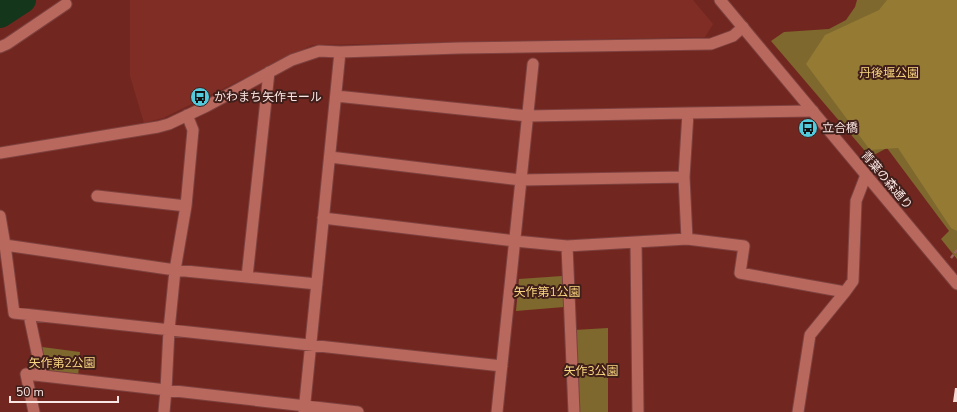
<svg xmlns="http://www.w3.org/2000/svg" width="957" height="412" font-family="'Nunito Sans','Noto Sans JP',sans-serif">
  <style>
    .built { fill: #802d25 }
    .green { fill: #7e682d }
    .forest { fill: #947a33 }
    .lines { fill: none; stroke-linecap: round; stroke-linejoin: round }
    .river { stroke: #14361b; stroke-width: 26 }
    .building { fill: #f4d9d4 }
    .minor-casing { stroke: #7d413f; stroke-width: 13 }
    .tertiary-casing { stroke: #7d413f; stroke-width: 13 }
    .path { stroke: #9d645f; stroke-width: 2.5; stroke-dasharray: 4 2; stroke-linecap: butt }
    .minor { stroke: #b9685d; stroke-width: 11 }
    .tertiary { stroke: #b9685d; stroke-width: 11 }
    .labels { text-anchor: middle; stroke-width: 4; stroke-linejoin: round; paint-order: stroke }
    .park-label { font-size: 12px; fill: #f8d680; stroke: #401e1a }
    .poi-label { font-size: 12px; fill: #f9e6e3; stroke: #401e1a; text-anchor: start }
    .street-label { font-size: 12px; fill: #f9e6e3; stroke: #401e1a }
  </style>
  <rect width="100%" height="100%" fill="#712720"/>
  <path class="built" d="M130,0H693L713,24L705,37L312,45L163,118L144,123L130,76Z"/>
  <path class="green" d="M857,0H957V259L941,239L949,231L887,148L870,157L771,41L784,32L829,29L846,20L855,7Z
    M562,276L564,307L516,311L519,279Z
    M608,328V412H576L574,330Z
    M42,347L80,352L78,378L52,375L45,369Z"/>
  <path class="forest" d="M887,0H957V231L951,228L898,148L870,150L806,64L825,35L879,10Z"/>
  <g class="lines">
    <path class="river" d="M0,15L23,0"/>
  </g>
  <path class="building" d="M955,388H957V402H953Z"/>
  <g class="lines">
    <defs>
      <path id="minor" d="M0,47L7,44L66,4
        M336,96L528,116L688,113L813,111
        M0,153L158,127L169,124L207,106L292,60L319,51L340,52L459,48L711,44L733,36L743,27
        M330,157L521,180L684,177
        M97,196L186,206
        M0,216L5,245L14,313L502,366
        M323,218L515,241L567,246L687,239L744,246L740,273L845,292
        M687,239L684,177L688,113
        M636,242L638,412
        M5,245L175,270L317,284
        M567,246L574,412
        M247,277L269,72
        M29,315L42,376
        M34,412L26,374L358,412
        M164,412L166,390L169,330L175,270L186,206L193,130L187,115
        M304,412L340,52
        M497,412L533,64
        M798,412L810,335L845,292L853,281L856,201L866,175"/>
      <path id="tertiary" d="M720,0L957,284"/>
    </defs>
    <use href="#minor" class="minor-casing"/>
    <use href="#tertiary" class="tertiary-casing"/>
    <path class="path" d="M951,258L957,250"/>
    <use href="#minor" class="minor"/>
    <use href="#tertiary" class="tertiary"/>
  </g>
  <defs>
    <symbol id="bus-disc" viewBox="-11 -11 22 22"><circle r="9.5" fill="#53cadc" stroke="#401e1a"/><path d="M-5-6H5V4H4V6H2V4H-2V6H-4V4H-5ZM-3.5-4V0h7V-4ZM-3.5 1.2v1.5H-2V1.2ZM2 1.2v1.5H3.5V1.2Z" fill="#111"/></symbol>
  </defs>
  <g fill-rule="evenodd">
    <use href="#bus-disc" x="189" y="86" width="22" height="22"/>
    <use href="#bus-disc" x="797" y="117" width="22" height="22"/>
  </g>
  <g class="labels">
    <g class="park-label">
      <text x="889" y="77">丹後堰公園</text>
      <text x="547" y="296">矢作第1公園</text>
      <text x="62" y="367">矢作第2公園</text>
      <text x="591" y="375">矢作3公園</text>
    </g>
    <g class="poi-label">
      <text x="214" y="101">かわまち矢作モール</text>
      <text x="822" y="132">立合橋</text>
    </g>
    <g class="street-label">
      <text transform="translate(887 180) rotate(50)" y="4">青葉の森通り</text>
    </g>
  </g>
  <path d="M10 396v6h108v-6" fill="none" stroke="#f9e6e3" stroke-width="2"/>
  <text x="16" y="396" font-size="12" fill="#f9e6e3" stroke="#401e1a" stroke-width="3" paint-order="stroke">50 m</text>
</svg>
